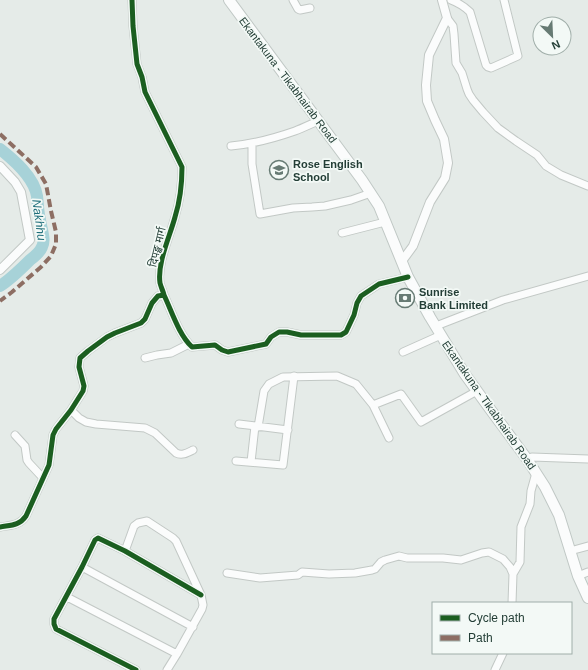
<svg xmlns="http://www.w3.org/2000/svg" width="588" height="670" font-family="Helvetica,'Noto Sans Devanagari',sans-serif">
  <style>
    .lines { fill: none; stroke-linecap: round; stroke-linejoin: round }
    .river { stroke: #a7d2d8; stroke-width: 12 }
    .minor-casing { stroke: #c2c8c5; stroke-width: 9 }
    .tertiary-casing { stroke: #c2c8c5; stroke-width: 10 }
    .secondary-casing { stroke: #c0c8c5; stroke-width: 12 }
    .minor { stroke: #fbfcfc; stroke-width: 7 }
    .tertiary { stroke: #fbfcfc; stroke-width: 8 }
    .secondary { stroke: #fbfcfc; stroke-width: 10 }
    .quiet { stroke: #8d6e63; stroke-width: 4; stroke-dasharray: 8 4; stroke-linecap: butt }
    .cycleway-casing { stroke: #f3f9f6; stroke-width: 8 }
    .cycleway { stroke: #1b5e20; stroke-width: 5 }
    .labels { text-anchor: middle; stroke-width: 3.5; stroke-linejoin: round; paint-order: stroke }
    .street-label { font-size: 11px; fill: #233e36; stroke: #f3f9f6 }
    .poi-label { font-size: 11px; font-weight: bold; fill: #233e36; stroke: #f3f9f6; text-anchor: start }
    .water-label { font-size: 12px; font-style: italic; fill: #1d6d79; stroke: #f3f9f6 }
  </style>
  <rect width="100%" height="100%" fill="#e5ebe8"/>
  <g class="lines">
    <path class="river" d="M0,149C14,160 34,177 37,196C38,204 38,212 40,220C41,228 46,240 42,247C40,252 34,257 30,260C20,270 11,279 0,286"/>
    <defs>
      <path id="minor" d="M293,0L298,9L300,10L310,8
        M451,0C459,3 464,6 470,12L486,65L488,67L491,68L518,56L504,0
        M447,18L453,26L454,34L456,63L462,73L467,89L469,94L473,100L483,112L498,128L516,141L537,155L546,166L561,175L588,186
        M252,143V164L260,214L293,208L312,207L325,206L351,200L371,193
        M231,146C253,144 275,138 295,131C303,128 311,124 318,121
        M342,233L385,222
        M164,295C172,312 179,335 192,347L215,345L222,350L228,352L266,344L271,337L279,332H287L301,335H341L346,332L354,315L357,303L361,296L379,284L408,277
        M436,326L503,300L588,276
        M403,352L441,335
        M145,358L157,355L171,353L189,344
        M373,405L401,394L421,422L477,391
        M71,410L79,418L86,422L96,424L145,428L155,433L176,453C182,456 187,453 193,450
        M239,424L288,430
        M258,427L264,391L269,384L283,377L337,376L356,384L373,405L389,438
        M15,435L25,446L27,460L29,463L43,478
        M527,459L532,457L588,459
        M236,461L283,465L294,376
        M251,462L255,426
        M0,527C11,525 19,526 26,516L49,465L53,435L56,429L71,410L83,391L84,386L79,367L80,358L88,351L107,337L115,333L141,323L145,319L152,303L158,296L164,295C163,291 161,287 160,283C157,263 170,236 175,217C180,201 182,184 182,167L145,92L142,77L137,64L133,26L132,0
        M125,551L134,526L138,523L147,521L173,538L176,541L201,595L203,605L202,609L177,654L167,670
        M570,551L588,546
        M82,567L193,627
        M227,573L260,578L298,575L302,572L329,574L355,573L372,570L375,569L381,562L385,560L399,556L407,558H443L461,560L482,553L489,552L503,559L510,567L513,574
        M578,576L588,572
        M67,597L177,654
        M512,603L513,574L520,562L521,527L530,504L531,491L536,473
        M136,670L56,629L54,624V619L82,567L95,540L98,538L125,551L201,595
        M495,670L503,653"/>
      <path id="tertiary" d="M0,166L15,182L21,192L30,240L0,270
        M402,261L413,246L430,202L445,178L448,163L444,139L435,120L427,101L426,85L429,55L447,18L442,0"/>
      <path id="secondary" d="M229,0L362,180L379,206L408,277L430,317L464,373L490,409L527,459L545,487L559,515L578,576L588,598"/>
    </defs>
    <use href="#minor" class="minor-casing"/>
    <use href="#tertiary" class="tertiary-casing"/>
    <use href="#secondary" class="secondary-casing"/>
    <use href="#minor" class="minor"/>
    <use href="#tertiary" class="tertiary"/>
    <use href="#secondary" class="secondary"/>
    <path class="quiet" d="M0,134L36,167L46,184L51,211L56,232V244L51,256L41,267L12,292L0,301"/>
    <defs>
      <path id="cycleway" d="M164,295C172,312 179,335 192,347L215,345L222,350L228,352L266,344L271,337L279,332H287L301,335H341L346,332L354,315L357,303L361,296L379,284L408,277
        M0,527C11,525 19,526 26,516L49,465L53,435L56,429L71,410L83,391L84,386L79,367L80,358L88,351L107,337L115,333L141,323L145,319L152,303L158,296L164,295C163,291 161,287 160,283C157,263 170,236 175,217C180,201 182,184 182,167L145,92L142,77L137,64L133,26L132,0
        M136,670L56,629L54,624V619L82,567L95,540L98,538L125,551L201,595"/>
    </defs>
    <use href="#cycleway" class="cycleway-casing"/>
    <use href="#cycleway" class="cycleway"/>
  </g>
  <defs>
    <symbol id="school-ring" viewBox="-11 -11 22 22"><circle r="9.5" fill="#f3f9f6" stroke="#677b74" stroke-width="1.5"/><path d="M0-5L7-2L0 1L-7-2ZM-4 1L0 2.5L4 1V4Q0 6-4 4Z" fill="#677b74"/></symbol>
    <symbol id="bank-ring" viewBox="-11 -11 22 22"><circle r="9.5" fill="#f3f9f6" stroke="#677b74" stroke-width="1.5"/><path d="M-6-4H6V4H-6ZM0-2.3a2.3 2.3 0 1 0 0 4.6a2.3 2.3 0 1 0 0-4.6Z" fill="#677b74"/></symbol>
  </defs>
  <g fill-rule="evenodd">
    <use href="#school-ring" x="268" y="159" width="22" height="22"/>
    <use href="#bank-ring" x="394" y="287" width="22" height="22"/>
  </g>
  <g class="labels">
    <g class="street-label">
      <text transform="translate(288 80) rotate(53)" y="4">Ekantakuna - Tikabhairab Road</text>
      <text transform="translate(157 247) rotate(-76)" y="4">दिपङ्ख मार्ग</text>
      <text transform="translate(489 405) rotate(55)" y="4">Ekantakuna - Tikabhairab Road</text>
    </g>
    <g class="poi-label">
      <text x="293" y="168">Rose English<tspan x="293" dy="13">School</tspan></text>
      <text x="419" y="296">Sunrise<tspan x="419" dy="13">Bank Limited</tspan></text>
    </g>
    <g class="water-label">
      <text transform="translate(39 220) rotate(82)" y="4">Nakhhu</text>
    </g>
  </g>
  <rect x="432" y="602" width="140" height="52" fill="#f3f9f6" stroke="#a0aea9"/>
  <rect x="440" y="615" width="20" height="6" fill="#1b5e20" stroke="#a0aea9"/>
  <text x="468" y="622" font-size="12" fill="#233e36">Cycle path</text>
  <rect x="440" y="635" width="20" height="6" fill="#8d6e63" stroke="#a0aea9"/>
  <text x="468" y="642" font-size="12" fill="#233e36">Path</text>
  <g transform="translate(552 36) rotate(156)"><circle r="19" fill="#f3f9f6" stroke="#a0aea9"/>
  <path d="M0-3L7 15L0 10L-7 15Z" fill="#677b74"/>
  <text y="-6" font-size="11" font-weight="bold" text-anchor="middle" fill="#233e36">N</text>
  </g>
</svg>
